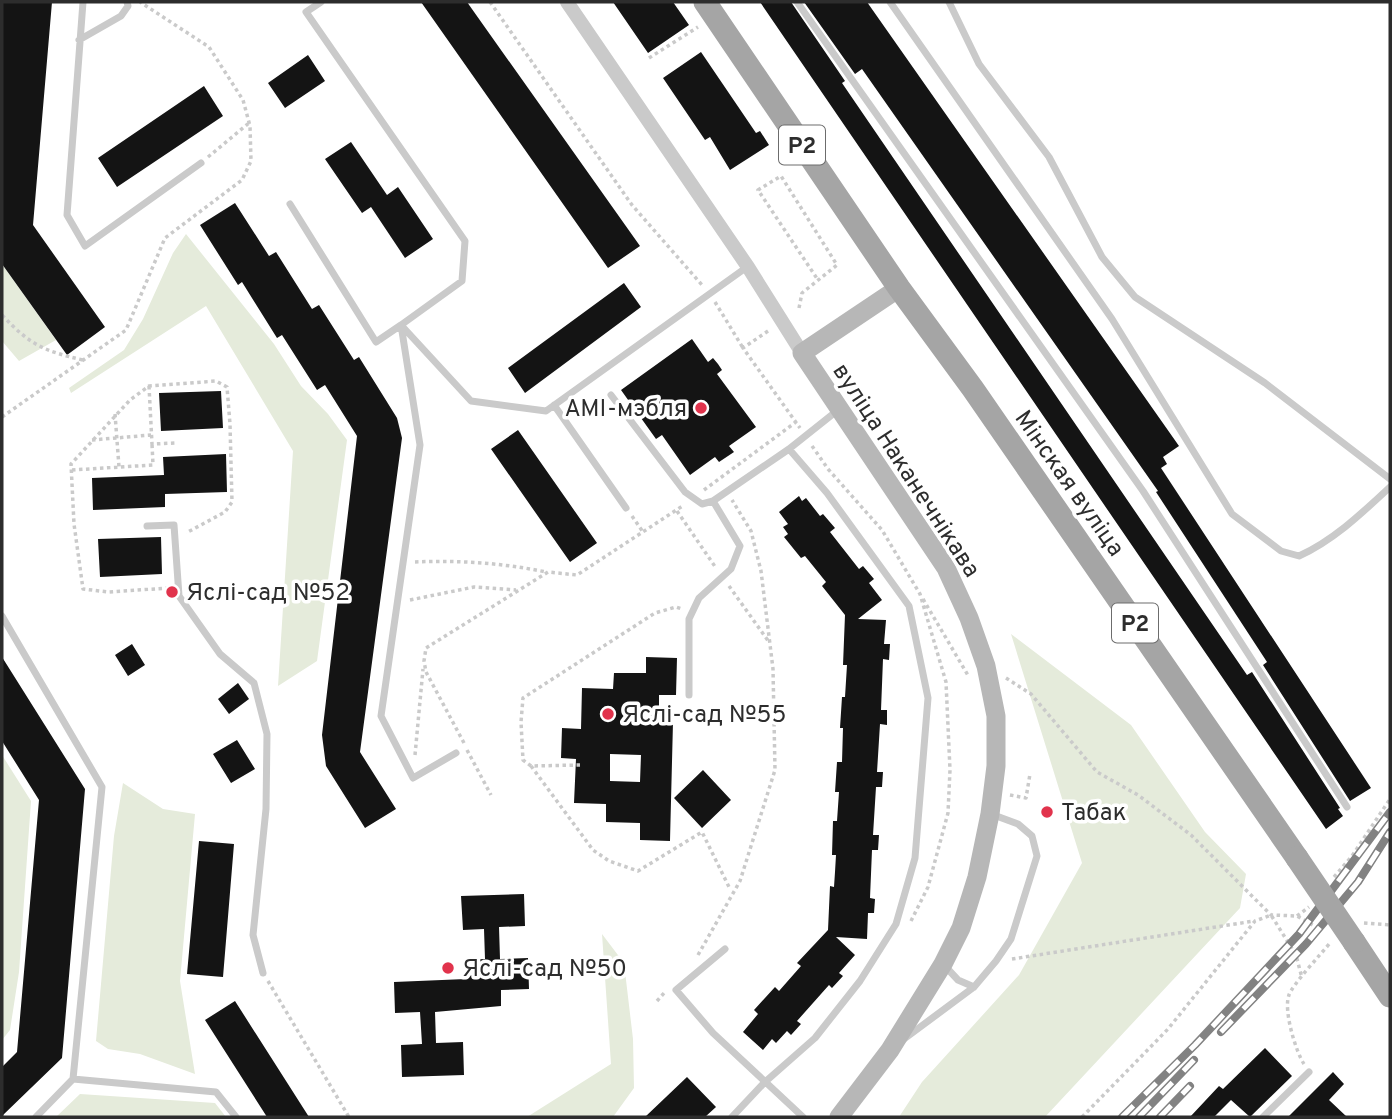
<svg xmlns="http://www.w3.org/2000/svg" width="1392" height="1119" font-family="Overpass,sans-serif">
  <style>
    .green { fill: #e5ebdb }
    .building { fill: #141414; fill-rule: evenodd }
    .lines { fill: none; stroke-linecap: round; stroke-linejoin: round }
    .path { stroke: #cacaca; stroke-width: 3.5; stroke-dasharray: 3.5 3.5; stroke-linecap: butt }
    .lane { stroke: #cacaca; stroke-width: 7 }
    .street { stroke: #cacaca; stroke-width: 14 }
    .secondary { stroke: #b7b7b7; stroke-width: 19 }
    .primary { stroke: #a5a5a5; stroke-width: 23 }
    .rail-casing { stroke: #828282; stroke-width: 8 }
    .rail { stroke: #fff; stroke-width: 5; stroke-dasharray: 16; stroke-linecap: butt }
    .primary-bridge { stroke: #a5a5a5; stroke-width: 23 }
    .poi-dot { fill: #e1334c; stroke: #fff; stroke-width: 2.5 }
    .labels { text-anchor: middle; stroke-width: 7; stroke-linejoin: round; paint-order: stroke }
    .shield { fill: #fff; stroke: #6c6c6c; stroke-width: 2 }
    .shield-label { font-size: 23px; font-weight: bold; fill: #2d2d2d }
    .poi-label { font-size: 24px; fill: #2d2d2d; stroke: #fff; text-anchor: start }
    .street-label { font-size: 24px; fill: #2d2d2d; stroke: #fff }
  </style>
  <rect width="100%" height="100%" fill="#fff"/>
  <path class="green" d="M186,234L274,344L301,386L328,414L347,440L317,661L278,686L293,451L206,306L71,393L69,388L124,350L143,319L173,253Z
    M2,264L56,340L19,361L2,341Z
    M1011,634L1131,725L1205,832L1246,874L1240,908L1045,1117H899L922,1082L1019,975L1082,863Z
    M2,755L31,801L19,972L10,1030L2,1040Z
    M123,783L163,809L195,814L180,981L195,1074L140,1054L108,1049L96,1041L114,836Z
    M602,934L624,963L633,1039L634,1088L613,1117H527L611,1064Z
    M80,1094L215,1103L226,1117H56Z"/>
  <path class="building" d="M2,2H52L33,225L105,327L67,355L2,264Z
    M421,2H467L640,246L608,268Z
    M613,2H673L689,25L648,53Z
    M760,2H791L845,81L842,83L1247,675L1252,672L1340,808L1338,809L1343,816L1326,829Z
    M804,2H867L1179,446L1163,457L1167,464L1161,468L1371,788L1350,801L1263,665L1267,662L1156,492L1158,491L862,69L855,74Z
    M701,52L756,133L760,131L769,145L730,170L710,137L705,140L663,78Z
    M308,55L325,81L285,108L268,83Z
    M204,86L223,116L117,187L98,158Z
    M351,142L387,195L398,187L433,239L405,258L371,207L362,213L325,159Z
    M235,203L269,256L276,252L312,309L319,305L354,360L359,357L397,418L402,438L360,752L396,809L365,828L326,766L322,735L357,436L325,385L317,390L282,335L277,338L242,282L238,285L200,225Z
    M624,283L641,307L525,393L508,368Z
    M692,339L708,362L713,358L718,364L722,370L717,374L756,427L729,446L734,452L719,462L715,457L690,475L662,435L656,439L621,390Z
    M221,391L223,428L161,431L159,393Z
    M518,430L597,543L570,562L491,449Z
    M226,454L227,492L165,494V507L93,510L92,478L164,475L163,457Z
    M799,496L802,501L806,498L820,516L823,514L835,528L830,532L859,569L863,566L874,579L869,583L882,600L858,619L886,620L884,644H890L889,660L883,659L881,710H887V725L880,724L877,772H883L882,787H876L873,835H879L878,850H872L870,898L875,899L874,913H868L867,939L836,937L855,955L839,973L843,976L832,988L829,985L797,1021L801,1024L791,1035L787,1031L776,1043L772,1039L763,1050L743,1032L758,1014L754,1010L775,987L779,991L801,966L797,963L828,930L830,886L834,887L835,872L836,855H832L833,821H837L839,792H835L837,762H842L843,728H840L842,697H845L847,665H843L845,615L822,586L826,582L805,556L801,558L784,537L788,534L783,527L788,524L779,512Z
    M161,537L162,574L100,577L98,539Z
    M132,644L145,665L128,676L115,655Z
    M2,657L85,789L62,1058L2,1116V1067L17,1052L39,800L2,741Z
    M646,657L677,658L676,695H659V721L673,722L670,841L640,840V823L606,822V804L574,803L576,759L561,758L562,728L581,729L582,688L613,689L614,673H646ZM610,754L641,755L640,782L610,781Z
    M238,683L249,699L229,714L218,699Z
    M237,740L255,769L231,783L213,754Z
    M703,770L731,800L702,828L674,798Z
    M199,841L234,844L223,977L187,974Z
    M524,894L525,926L499,927L500,959L528,958L529,989L501,990V1006L435,1012L436,1043L463,1042L464,1075L402,1077L401,1045L422,1044L420,1012L395,1013L394,982L466,979L465,960L485,959L484,929L463,930L461,896Z
    M235,1001L309,1117H267L205,1020Z
    M1265,1048L1292,1076L1250,1117L1231,1100L1214,1117H1190L1219,1086L1223,1089Z
    M1333,1072L1344,1084L1329,1100L1347,1117H1288Z
    M687,1077L716,1107L705,1117H645Z"/>
  <g class="lines">
    <path class="path" d="M490,2L632,205L702,285
      M649,58L698,27
      M208,157L249,123
      M715,302L743,348
      M799,308L802,293L837,265L781,176L758,190L818,280
      M2,315C30,345 44,351 83,360
      M768,331L743,348L800,428
      M149,386L152,444L175,443
      M115,414L119,467
      M2,417L126,330L165,238L242,180L251,161L250,126L243,100L209,47L140,2
      M92,440L151,435
      M812,446L828,469L882,530L920,594L946,682L950,770L948,813L928,887L910,923
      M72,470L153,465L152,444
      M704,490L796,422
      M677,511L716,568
      M632,516L643,532
      M415,562C459,560 502,563 546,572
      M729,586L769,642
      M169,588L108,592L83,589L74,524L71,464L130,400L149,386L216,381L227,387L230,424L232,502L225,512L186,533
      M923,599L969,677
      M410,600L474,587L516,590
      M1006,678L1031,694L1097,772L1138,795L1191,835L1271,915L1297,916L1321,930
      M464,743L426,672L424,661L426,648L548,572L577,575L684,505
      M467,750L491,795
      M415,755L423,669
      M580,765L531,766L523,760L521,722L523,698L655,613L676,607L682,609
      M531,766L593,850L609,861L638,871L702,832L730,889
      M1010,795L1026,798L1030,774
      M1334,877L1352,856L1390,799
      M1297,916L1309,907
      M1364,923L1390,925
      M698,955L740,881L775,770L773,669L761,571L751,531L732,500
      M1012,959L1254,921
      M268,981L349,1117
      M657,1001L665,992
      M1304,1064C1296,1052 1283,1010 1289,995C1292,985 1322,953 1330,943
      M1082,1117L1168,1029L1255,921L1271,915L1296,955L1302,978"/>
    <path class="lane" d="M83,2L67,215L85,246L201,163
      M321,2L306,12L465,241L462,281L401,325L471,401L546,411L747,267
      M797,2L1143,491L1347,807
      M890,2L1112,319L1232,514L1281,551L1299,556C1334,540 1362,513 1390,487
      M949,2L979,64L1049,157L1102,257L1135,297L1265,383L1390,479
      M79,40L121,16L128,6L127,2
      M290,204L376,342L401,325L420,445L381,716L413,778L456,753
      M611,395L685,492L702,504L713,501
      M554,405L626,508
      M147,526L174,525L179,596L220,654L254,683L267,734L266,809L253,935L263,973
      M2,616L102,787L73,1079L36,1117
      M689,695V619L699,598L731,569L740,546L713,501L789,449L838,410
      M725,949L676,990L713,1033L803,1117
      M944,965L958,980L974,987
      M904,1039L974,987L996,961L1011,939L1037,856L1032,836L1018,824L991,814
      M73,1079L216,1092L236,1117
      M732,1117L764,1083L815,1038L860,981L896,924L915,858L928,698L909,606L827,493L789,449
      M1263,1117L1309,1072"/>
    <path class="street" d="M567,2L748,267L802,353"/>
    <path class="secondary" d="M839,1117L890,1050L943,964L961,928L977,877L990,814L996,766V716L986,666L969,618L946,568L802,353L899,288"/>
    <path class="primary" d="M705,2L899,288L973,389L1297,858
      M1354,942L1390,996"/>
    <defs>
      <path id="rail" d="M1221,1032L1306,944L1358,882L1390,832
        M1122,1117L1195,1045L1299,934L1390,812
        M1139,1117L1194,1060
        M1160,1117L1190,1086"/>
    </defs>
    <use href="#rail" class="rail-casing"/>
    <use href="#rail" class="rail"/>
    <path class="primary-bridge" d="M1297,858L1354,942"/>
  </g>
  <g class="poi-dot">
    <circle cx="701" cy="408" r="7"/>
    <circle cx="172" cy="592" r="7"/>
    <circle cx="608" cy="714" r="7"/>
    <circle cx="1047" cy="812" r="7"/>
    <circle cx="448" cy="968" r="7"/>
  </g>
  <g class="labels">
    <g class="shield">
      <rect x="779" y="125.5" width="46" height="39" rx="5"/>
      <rect x="1112" y="603.5" width="46" height="39" rx="5"/>
    </g>
    <g class="shield-label">
      <text x="802" y="153">Р2</text>
      <text x="1135" y="631">Р2</text>
    </g>
    <g class="poi-label">
      <text x="687" y="416" text-anchor="end">AMI-мэбля</text>
      <text x="186" y="600">Яслі-сад №52</text>
      <text x="622" y="722">Яслі-сад №55</text>
      <text x="1061" y="820">Табак</text>
      <text x="462" y="976">Яслі-сад №50</text>
    </g>
    <g class="street-label">
      <text transform="translate(907 470) rotate(57)" y="8">вуліца Наканечнікава</text>
      <text transform="translate(1070 483) rotate(55)" y="8">Мінская вуліца</text>
    </g>
  </g>
  <rect width="1392" height="1119" fill="none" stroke="#2d2d2d" stroke-width="7"/>
</svg>
